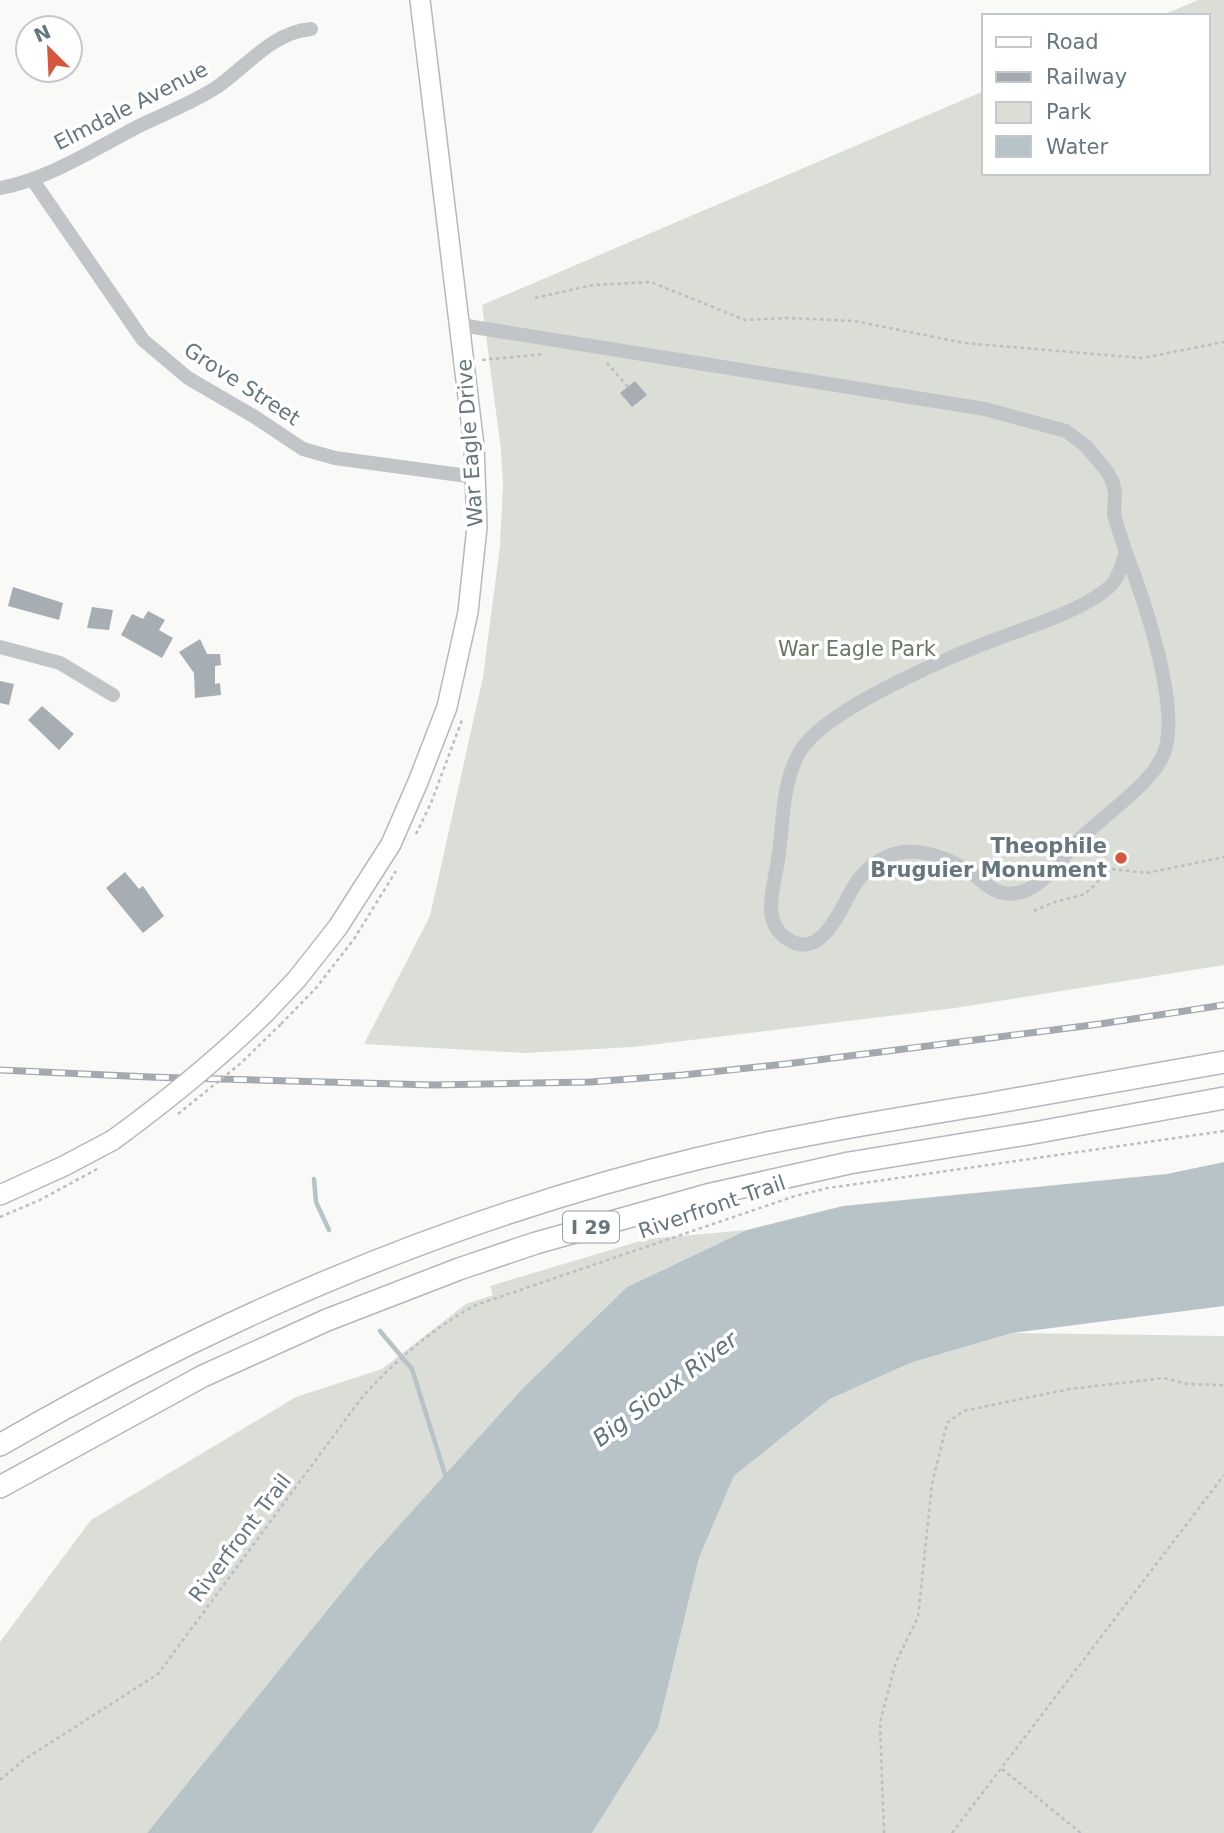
<svg xmlns="http://www.w3.org/2000/svg" width="1224" height="1833" font-family="'DejaVu Sans',sans-serif">
  <style>
    .green { fill: #daded7 }
    .water { fill: #b8c3c7 }
    .lines { fill: none; stroke-linecap: round; stroke-linejoin: round }
    .stream { stroke: #b8c3c7; stroke-width: 4.5 }
    .building { fill: #a6aeb3 }
    .major-casing { stroke: #b4b9bc; stroke-width: 22 }
    .highway-casing { stroke: #b4b8bb; stroke-width: 24 }
    .path { stroke: #bbbec0; stroke-width: 2.5; stroke-dasharray: 3.5 3.5; stroke-linecap: butt }
    .minor { stroke: #c1c5c8; stroke-width: 14 }
    .major { stroke: #fff; stroke-width: 19 }
    .highway { stroke: #fff; stroke-width: 21 }
    .rail-casing { stroke: #a3a9ae; stroke-width: 7 }
    .rail { stroke: #fff; stroke-width: 4.5; stroke-dasharray: 13; stroke-linecap: butt }
    .major-bridge-casing { stroke: #b4b9bc; stroke-width: 22; stroke-linecap: butt }
    .path-bridge { stroke: #bbbec0; stroke-width: 2.5; stroke-dasharray: 3.5 3.5; stroke-linecap: butt }
    .major-bridge { stroke: #fff; stroke-width: 19 }
    .poi-dot { fill: #d5583c; stroke: #fff; stroke-width: 2.5 }
    .labels { text-anchor: middle; stroke-width: 7; stroke-linejoin: round; paint-order: stroke }
    .shield { fill: #fff; stroke: #949fa5; stroke-width: 2 }
    .shield-label { font-size: 19px; font-weight: bold; fill: #66767f }
    .street-label { font-size: 21px; fill: #66767f; stroke: #fff }
    .park-label { font-size: 21px; fill: #697865; stroke: #fff }
    .poi-label { font-size: 21px; font-weight: bold; fill: #66767f; stroke: #fff; text-anchor: end }
    .water-label { font-size: 23px; font-style: italic; fill: #617479; stroke: #fff }
  </style>
  <rect width="100%" height="100%" fill="#f9f9f7"/>
  <path class="green" d="M1198,0H1224V965L955,1008L633,1047L525,1053L364,1044L430,916L483,677L500,546L503,486L501,450L482,305L984,91V173H1208V16H1161Z
    M747,1230L627,1287L524,1387L367,1561L147,1833H0V1642L91,1520L296,1397L382,1369L466,1304L493,1295L490,1286L647,1239Z
    M1012,1333L1224,1336V1833H592L658,1728L699,1558L734,1476L830,1399L910,1363Z"/>
  <path class="water" d="M1224,1162V1306L1012,1333L910,1363L830,1399L734,1476L699,1558L658,1728L592,1833H147L367,1561L524,1387L627,1287L747,1230L843,1206L1167,1174Z"/>
  <g class="lines">
    <path class="stream" d="M314,1179L316,1202L329,1230
      M380,1331L412,1369L445,1474"/>
  </g>
  <path class="building" d="M635,381L647,395L632,407L620,393Z
    M13,587L63,603L59,620L8,606Z
    M92,607L113,610L109,630L87,628Z
    M148,611L165,620L159,630L173,638L162,658L121,635L132,614L143,619Z
    M200,639L207,654H220L221,665L215,666V684L220,683L221,695L195,698L194,673L179,652Z
    M0,681L14,684L9,705L0,703Z
    M42,706L74,734L59,750L28,720Z
    M125,872L139,889L143,886L164,916L143,933L106,888Z"/>
  <g class="lines">
    <defs>
      <path id="major" d="M265,1013L297,979L338,927L391,844L418,782L447,707L468,612L477,527L474,446L420,0
        M0,1195L64,1166L113,1140"/>
      <path id="highway" d="M0,1445C218,1318 455,1217 700,1158C795,1135 891,1120 987,1104C1066,1090 1145,1076 1224,1062
        M0,1487L203,1376L327,1320L459,1269L536,1243L707,1195L849,1163L1033,1133L1224,1098"/>
    </defs>
    <use href="#major" class="major-casing"/>
    <use href="#highway" class="highway-casing"/>
    <path class="path" d="M535,298L593,285L651,282L745,320L787,318L855,321L964,343L1142,358L1224,342
      M482,360L545,354
      M607,363L628,387
      M416,834L431,803L462,720
      M1034,911L1051,903L1082,895L1091,889L1105,873L1112,869L1147,873L1224,857
      M281,1024L316,988L354,939L396,871
      M0,1217L40,1200L97,1169
      M1002,1769L1081,1833
      M0,1780L25,1759L158,1674L360,1400C392,1363 433,1328 476,1305L795,1196L828,1188L1224,1131
      M884,1833L880,1722L896,1662L918,1617L932,1484L947,1423L963,1411L1070,1389L1164,1378L1187,1384L1224,1385
      M952,1833L1224,1475"/>
    <path class="minor" d="M32,179L143,340L188,378L255,417L303,449L335,458L475,477
      M0,188C47,180 98,147 141,125C166,113 194,102 217,87C247,66 273,32 311,29
      M461,325L985,409L1066,431L1086,446L1106,470L1112,480L1115,492L1114,515L1126,553
      M1126,553C1144,599 1181,707 1164,753C1152,785 1098,819 1074,845C1056,865 1035,899 1003,893C991,891 980,879 970,872C944,855 909,843 880,860C869,867 859,877 853,888C840,909 821,963 786,938C762,921 773,890 777,866C784,828 780,788 799,753C824,708 960,652 1010,634C1038,624 1094,605 1113,583C1120,575 1122,562 1126,553Z
      M0,647L60,663L113,695"/>
    <use href="#major" class="major"/>
    <use href="#highway" class="highway"/>
    <defs>
      <path id="rail" d="M0,1070L149,1077L433,1085L590,1082L683,1075L786,1064L1100,1024L1224,1005"/>
    </defs>
    <use href="#rail" class="rail-casing"/>
    <use href="#rail" class="rail"/>
    <defs>
      <path id="major-bridge" d="M113,1140C168,1100 216,1061 265,1013"/>
    </defs>
    <use href="#major-bridge" class="major-bridge-casing"/>
    <path class="path-bridge" d="M178,1114L241,1063L281,1024"/>
    <use href="#major-bridge" class="major-bridge"/>
  </g>
  <circle class="poi-dot" cx="1121" cy="858" r="7"/>
  <g class="labels">
    <rect class="shield" x="563" y="1211.5" width="56" height="31" rx="5"/>
    <g class="shield-label">
      <text x="591" y="1234">I 29</text>
    </g>
    <g class="street-label">
      <text transform="translate(131 106) rotate(-27)" y="7">Elmdale Avenue</text>
      <text transform="translate(242 384) rotate(33)" y="7">Grove Street</text>
      <text transform="translate(470 443) rotate(-94)" y="7">War Eagle Drive</text>
      <text transform="translate(712 1207) rotate(-19)" y="7">Riverfront Trail</text>
      <text transform="translate(240 1538) rotate(-53)" y="7">Riverfront Trail</text>
    </g>
    <g class="park-label">
      <text x="857" y="656">War Eagle Park</text>
    </g>
    <g class="poi-label">
      <text x="1107" y="853">Theophile<tspan x="1107" dy="24">Bruguier Monument</tspan></text>
    </g>
    <g class="water-label">
      <text transform="translate(665 1389) rotate(-37)" y="8">Big Sioux River</text>
    </g>
  </g>
  <rect x="982" y="14" width="228" height="161" fill="#ffffff" stroke="#c2c8cc" stroke-width="2"/>
  <rect x="996" y="37" width="35" height="10" fill="#ffffff" stroke="#c2c8cc" stroke-width="2"/>
  <text x="1046" y="49" font-size="21" fill="#66767f">Road</text>
  <rect x="996" y="72" width="35" height="10" fill="#a3a9ae" stroke="#c2c8cc" stroke-width="2"/>
  <text x="1046" y="84" font-size="21" fill="#66767f">Railway</text>
  <rect x="996" y="102" width="35" height="21" fill="#daded7" stroke="#c2c8cc" stroke-width="2"/>
  <text x="1046" y="119" font-size="21" fill="#66767f">Park</text>
  <rect x="996" y="136" width="35" height="21" fill="#b8c3c7" stroke="#c2c8cc" stroke-width="2"/>
  <text x="1046" y="154" font-size="21" fill="#66767f">Water</text>
  <g transform="translate(49 49) rotate(336)"><circle r="33" fill="#ffffff" stroke="#c2c8cc" stroke-width="2"/>
  <path d="M0-5L12 26L0 18L-12 26Z" fill="#d5583c"/>
  <text y="-10" font-size="19" font-weight="bold" text-anchor="middle" fill="#66767f">N</text>
  </g>
</svg>
